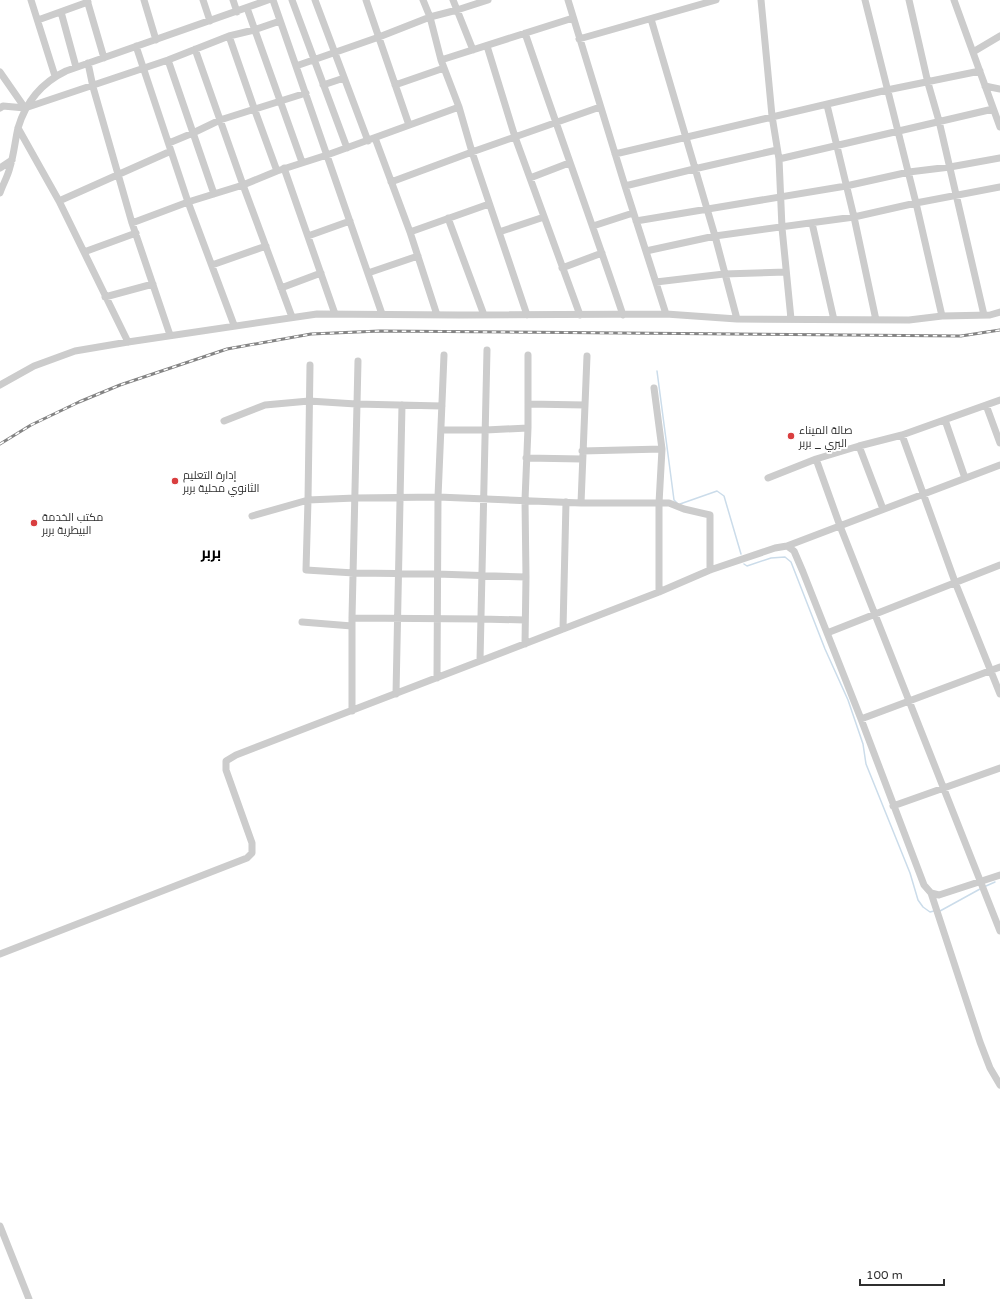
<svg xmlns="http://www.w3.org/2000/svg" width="1000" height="1299" font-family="'Varela Round',Cairo,sans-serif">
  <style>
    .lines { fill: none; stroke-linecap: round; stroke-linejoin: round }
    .stream { stroke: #cbdcea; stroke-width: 1.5 }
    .minor { stroke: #ccc; stroke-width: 7 }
    .rail-casing { stroke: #848484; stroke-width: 3 }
    .rail { stroke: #fff; stroke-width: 1.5; stroke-dasharray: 4.5; stroke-linecap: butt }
    .poi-dot { fill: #d93e3f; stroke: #fff; stroke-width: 1.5 }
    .labels { text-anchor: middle; stroke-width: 4; stroke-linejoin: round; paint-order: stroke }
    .poi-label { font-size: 11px; fill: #2f2f2f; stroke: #fff; text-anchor: start }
    .district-label { font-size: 15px; font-weight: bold; fill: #000; stroke: #fff }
  </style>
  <rect width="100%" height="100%" fill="#fff"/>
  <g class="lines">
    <path class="stream" d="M657,371L674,500L677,503
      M680,504L717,491L724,496L741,554
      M744,564L747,566L771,558L785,557L791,562L825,649L848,700L863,744L866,764L910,873L918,900L923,907L930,912L934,911
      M986,886L995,882
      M940,911L980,889"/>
    <path class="minor" d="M31,0L55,76
      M87,0L104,58
      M144,0L156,40
      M203,0L210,21
      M233,0L237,12
      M273,0L382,314
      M292,0L347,148
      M315,0L368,141
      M366,0L409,125
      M423,0L430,17L441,60L459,107L472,152L527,315
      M453,0L473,50
      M568,0L625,186L666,314
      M761,0L772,116L779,159L782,228L791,319
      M865,0L916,203L942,316
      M909,0L928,83L939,121L984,315
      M954,0L1000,127
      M247,8L302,162
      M61,12L76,67
      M651,19L715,236L737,319
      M38,20L88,2
      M525,33C557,127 591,220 623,315
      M229,36L254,108L277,171
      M579,39L716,0
      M136,46L188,202L234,325
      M487,46L515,137L580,315
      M195,49L243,185L292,317
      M973,52L1000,36
      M168,60L214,194
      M441,60L573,18
      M88,63L93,87L132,223L170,335
      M296,66L379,37L430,17L457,10L488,0
      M0,72L25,108
      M323,85L344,78
      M395,85L444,68
      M985,86L1000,89
      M827,105L854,217L876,320
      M0,108L3,106L25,108L168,60L229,36L254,30L280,21
      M18,128L59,201L128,342
      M375,138L410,232L437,315
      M169,143L193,133L220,120L306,93
      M615,154L887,90L980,71
      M779,159L993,109
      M0,168L12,160
      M284,168L335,314
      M530,178L569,163
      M391,182L472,152L600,107
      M625,186L694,169L777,150
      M0,193C3,184 8,176 10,167C14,154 15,141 18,128C26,101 41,83 66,71L268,0
      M59,201L171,151
      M448,218L484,315
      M636,221L846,186L909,172L950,167L1000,158
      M132,223L188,202L243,185L277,171L327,155L459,107
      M812,223L834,320
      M593,226L633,213
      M410,232L489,204
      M499,232L544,217
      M308,236L350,221
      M646,251L715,236L854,217L916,203L1000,187
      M84,252L136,233
      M212,265L266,246
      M562,268L602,253
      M368,273L418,256
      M656,282L724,274L786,272
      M281,288L321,273
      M105,297L153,284
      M310,365L308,500L306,570L354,573L437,574L526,577
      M0,385L34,366L75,351L128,342L317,314L459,315L666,314L737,319L909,320L942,316L990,315L1000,312
      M654,388L662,449L659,503V592
      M528,404L585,405
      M986,405L1000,443
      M945,420L965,478
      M224,421L265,405L309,401L356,404L442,406
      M441,430H486L528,428
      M902,435L955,582L1000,694
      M582,451L662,449
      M526,458L582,459
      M816,459L840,526L1000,931
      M768,478L816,459L859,446
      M581,503L587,356
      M883,509L859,446L902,435L1000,400
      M252,516L308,500L355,498L438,497L581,503H669L684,509L710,515V570
      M787,546L1000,465
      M352,618L481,619L525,620
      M302,622L352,626
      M563,629L566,502
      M827,633L1000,565
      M525,644L526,577L525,500L528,428V355
      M480,661L487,350
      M437,678L438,497L444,355
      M396,694L402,405
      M352,711V618L358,361
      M861,719L1000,667
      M893,806L1000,768
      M931,893L980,1042L990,1068L1000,1085
      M0,954L247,858L252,853V843L226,770V761L236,755L659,592L710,570L775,548L787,546L794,551L803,572L861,719L924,885L931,893L939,895L1000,875
      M0,1226L29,1299"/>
    <defs>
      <path id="rail" d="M0,444L31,425L79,402L120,385L227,349L311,334L380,331L961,336L1000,330"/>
    </defs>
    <use href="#rail" class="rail-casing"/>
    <use href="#rail" class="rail"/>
  </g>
  <g class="poi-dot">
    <circle cx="791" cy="436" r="4"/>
    <circle cx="175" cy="481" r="4"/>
    <circle cx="34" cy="523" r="4"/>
  </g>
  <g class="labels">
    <g class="poi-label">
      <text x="799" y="434">صالة الميناء<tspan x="799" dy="13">البري _ بربر</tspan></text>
      <text x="183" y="479">إدارة التعليم<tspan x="183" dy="13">الثانوي محلية بربر</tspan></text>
      <text x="42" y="521">مكتب الخدمة<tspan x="42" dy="13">البيطرية بربر</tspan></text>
    </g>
    <g class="district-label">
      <text x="211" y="558">بربر</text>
    </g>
  </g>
  <path d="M860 1279v6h84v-6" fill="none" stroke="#2f2f2f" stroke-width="2"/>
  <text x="866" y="1279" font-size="12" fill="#2f2f2f" stroke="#ffffff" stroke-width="3" paint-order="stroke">100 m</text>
</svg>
